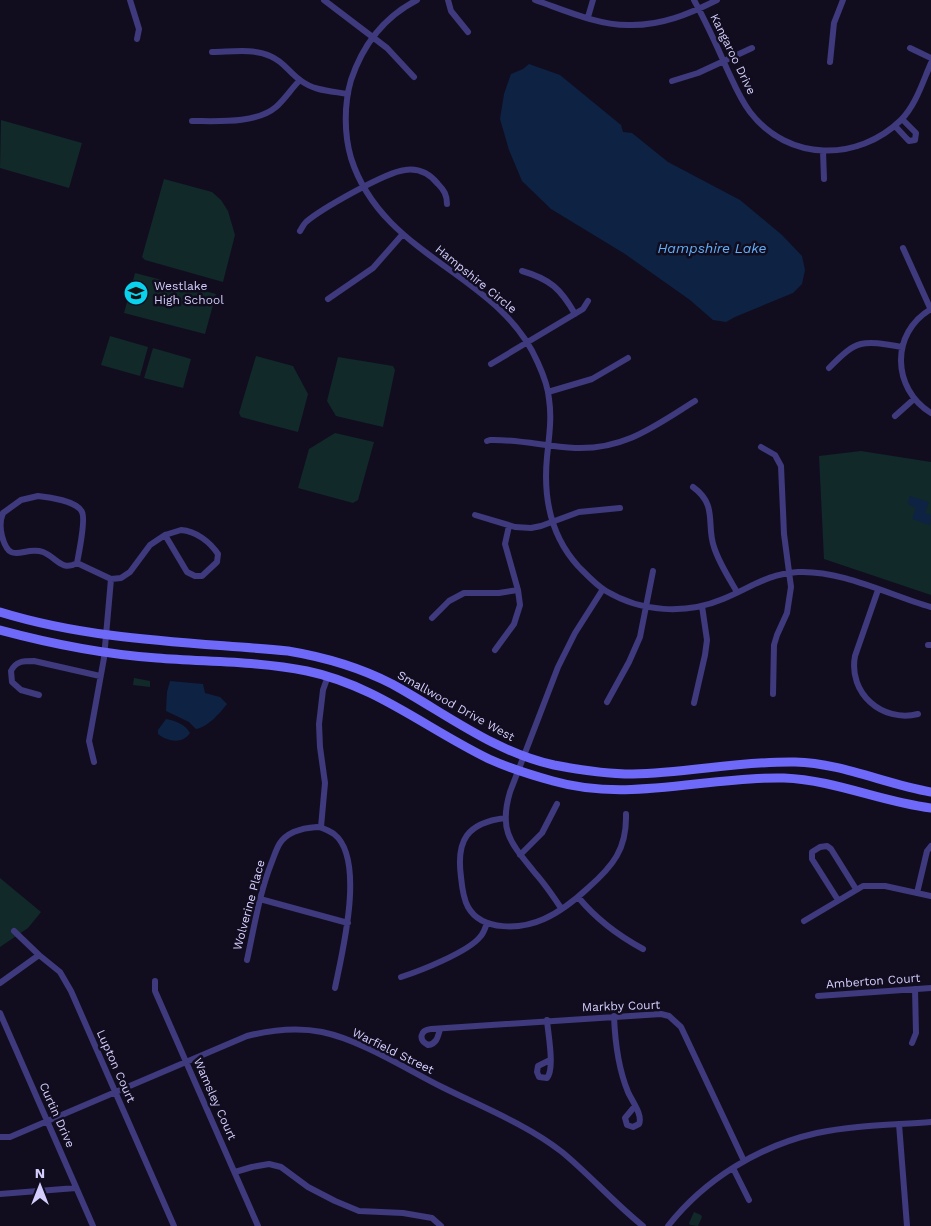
<svg xmlns="http://www.w3.org/2000/svg" width="931" height="1226" font-family="'Work Sans',sans-serif">
  <style>
    .green { fill: #112929 }
    .water { fill: #0e2243 }
    .lines { fill: none; stroke-linecap: round; stroke-linejoin: round }
    .street { stroke: #3e3a7d; stroke-width: 6 }
    .secondary { stroke: #6f69f9; stroke-width: 9 }
    .labels { text-anchor: middle; stroke-width: 5; stroke-linejoin: round; paint-order: stroke }
    .street-label { font-size: 12px; fill: #d4cefd; stroke: #110d1f }
    .poi-label { font-size: 12px; fill: #d4cefd; stroke: #110d1f; text-anchor: start }
    .water-label { font-size: 14px; font-style: italic; fill: #60aff9; stroke: #110d1f }
  </style>
  <rect width="100%" height="100%" fill="#110d1f"/>
  <path class="green" d="M1,120L82,143L69,188L0,168Z
    M164,179L212,192L221,200L228,211L235,235L223,282L145,260L142,257Z
    M135,273L216,294L205,334L124,313Z
    M110,336L148,347L140,376L101,365Z
    M153,348L191,359L183,388L144,378Z
    M256,356L293,366L308,394L298,432L241,417L239,413Z
    M338,357L393,366L395,370L383,427L336,416L327,401Z
    M335,433L374,442L358,500L353,503L298,488L309,449Z
    M861,451L931,462V595L824,559L819,456Z
    M134,678L150,681V687L133,685Z
    M0,878L41,912L28,928L0,947Z
    M694,1212L701,1215L702,1217L698,1226L690,1225L689,1223Z"/>
  <path class="water" d="M529,64L560,75L621,125L623,132L632,133L668,162L740,200L782,235L802,256L805,270L802,284L793,293L735,317L726,322L713,320L690,300L625,254L551,209L522,181L509,150L500,119L504,94L511,74L523,69Z
    M910,496L929,502L925,513L931,515L930,525L912,519L916,508L908,504Z
    M170,681L203,684L205,693L220,697L227,704C220,713 208,727 196,729L189,722L166,711L167,692Z
    M166,719C176,721 185,724 190,733C183,744 168,742 158,734V730Z"/>
  <g class="lines">
    <path class="street" d="M130,0L139,29L137,39
      M324,0L387,48L414,77
      M417,0C384,17 363,44 351,80C344,104 344,134 351,158C383,259 499,272 538,363C543,374 548,386 549,399C552,418 549,437 547,457C543,498 550,535 578,566C586,574 596,585 606,591C641,612 685,615 723,599C750,588 767,574 798,572C842,570 889,595 931,607
      M448,0L451,11L468,32
      M535,0C564,10 597,25 628,25C661,26 689,14 717,0
      M694,0C706,22 717,46 727,69C734,84 740,99 750,112C788,162 858,162 901,120C916,105 923,81 931,63
      M588,17L593,0
      M910,48L931,58
      M212,52C230,52 253,48 270,56C283,61 289,72 300,80C314,91 331,91 348,94
      M830,62L834,23L843,0
      M672,81L698,73L752,48
      M192,121C217,121 256,124 276,107C285,99 291,89 300,80
      M895,126L909,141L915,140L916,133L902,119
      M823,151L824,179
      M300,231C302,228 303,225 306,222C321,209 386,172 405,170C419,168 429,173 438,184C444,190 447,195 447,204
      M903,248L931,310
      M522,271C550,279 561,289 575,314
      M328,299L373,268L402,235
      M931,309C890,333 892,389 931,413
      M491,364L583,309L588,301
      M829,368C857,339 862,340 902,347
      M548,392L592,379L628,358
      M895,416L914,399
      M487,441L490,440C519,439 547,447 575,448C625,450 656,425 695,401
      M761,447L775,455L781,466L784,534L791,587L787,613L777,635L774,645L773,694
      M693,487C718,505 706,524 714,547C719,563 729,578 737,592
      M38,496C49,497 77,501 82,512C86,520 79,552 77,563C62,572 56,557 43,552C24,545 10,567 2,536C0,528 0,520 3,513L21,500Z
      M475,515L515,527L531,528L541,526L579,512L620,508
      M181,530C196,531 210,542 218,554L217,562L202,576H195L187,572L165,535Z
      M77,563L111,579L121,578L130,572L150,545L165,535
      M878,590L855,656C848,693 882,723 918,714
      M432,618L449,601L464,593H499L518,590
      M928,645H931
      M495,650L514,624L520,605L518,590L505,544L509,526
      M39,695L21,690L12,682L11,671C16,661 23,661 34,661L100,676
      M607,702L629,662L640,637L653,571
      M694,703L705,655L707,640L702,606
      M94,762L89,741L104,658L111,579
      M505,818C467,823 456,840 461,877C462,887 463,898 468,907C482,932 522,929 544,919C560,912 575,900 588,888C613,866 627,849 626,814
      M321,827L325,783L320,747L319,724L323,690L328,676
      M520,855L542,833L557,804
      M917,893L927,851L931,846
      M578,897C597,920 617,935 643,949
      M260,899L348,923
      M838,900L812,859V852L820,847L827,846L831,849L856,889
      M561,908C553,896 545,884 535,873C512,844 498,832 510,792L558,667L575,633L603,589
      M804,921L863,886H885L931,896
      M14,931L39,955L60,972L71,991L174,1226
      M247,960C254,928 259,895 271,864C274,857 276,849 280,843C288,831 303,828 317,827C323,827 329,831 334,834C366,859 342,953 335,988
      M401,977C420,971 468,952 480,937C484,933 485,928 487,923
      M155,981V991L258,1226
      M0,983L39,955
      M818,996L931,988
      M0,1013L93,1226
      M614,1016C615,1042 618,1068 628,1092C632,1101 643,1115 639,1124L633,1127L627,1125L625,1118L635,1106
      M547,1020C548,1034 555,1069 547,1078L539,1077L537,1072L538,1066L550,1060
      M440,1029C438,1036 437,1044 428,1045C418,1040 420,1030 431,1029L661,1014L669,1016L681,1027L744,1161
      M912,1043L916,1033L915,989
      M899,1124L907,1226
      M0,1137H10L247,1036C271,1030 297,1027 322,1032C361,1040 406,1069 442,1087C482,1107 526,1124 562,1152C590,1175 614,1203 643,1226
      M733,1168L749,1200
      M235,1172L252,1167L269,1164L281,1167L308,1187L335,1201L359,1211L403,1213L432,1218L441,1226
      M0,1194L76,1188
      M668,1226C705,1179 759,1146 817,1133C854,1125 893,1125 931,1122"/>
    <path class="secondary" d="M0,612C94,641 191,642 288,651C324,657 359,667 392,684C445,713 494,752 554,765C580,770 606,774 633,774C687,773 740,761 795,762C841,763 885,784 931,792
      M0,630C52,644 103,654 157,658C207,662 258,661 307,671C375,685 427,729 489,759C509,768 531,775 553,781C629,803 707,776 784,778C835,780 881,802 931,808"/>
  </g>
  <defs>
    <symbol id="school-disc" viewBox="-11 -11 22 22"><circle r="9.5" fill="#09d2ed" stroke="#110d1f"/><path d="M0-5L7-2L0 1L-7-2ZM-4 1L0 2.5L4 1V4Q0 6-4 4Z" fill="#111"/></symbol>
  </defs>
  <g fill-rule="evenodd">
    <use href="#school-disc" x="122" y="279" width="28" height="28"/>
  </g>
  <g class="labels">
    <g class="street-label">
      <text transform="translate(733 54) rotate(64)" y="4">Kangaroo Drive</text>
      <text transform="translate(476 279) rotate(39)" y="4">Hampshire Circle</text>
      <text transform="translate(456 706) rotate(29)" y="4">Smallwood Drive West</text>
      <text transform="translate(249 905) rotate(-75)" y="4">Wolverine Place</text>
      <text transform="translate(873 981) rotate(-4)" y="4">Amberton Court</text>
      <text transform="translate(621 1006) rotate(-2)" y="4">Markby Court</text>
      <text transform="translate(393 1051) rotate(26)" y="4">Warfield Street</text>
      <text transform="translate(116 1066) rotate(66)" y="4">Lupton Court</text>
      <text transform="translate(215 1099) rotate(66)" y="4">Wamsley Court</text>
      <text transform="translate(57 1115) rotate(66)" y="4">Curtin Drive</text>
    </g>
    <g class="poi-label">
      <text x="154" y="290">Westlake<tspan x="154" dy="14">High School</tspan></text>
    </g>
    <g class="water-label">
      <text x="712" y="253">Hampshire Lake</text>
    </g>
  </g>
  <g transform="translate(40 1186)" stroke="#110d1f" stroke-width="4" paint-order="stroke">
  <path d="M0-4L9 19L0 12L-9 19Z" fill="#d4cefd"/>
  <text y="-8" font-size="14" font-weight="bold" text-anchor="middle" fill="#d4cefd">N</text>
  </g>
</svg>
